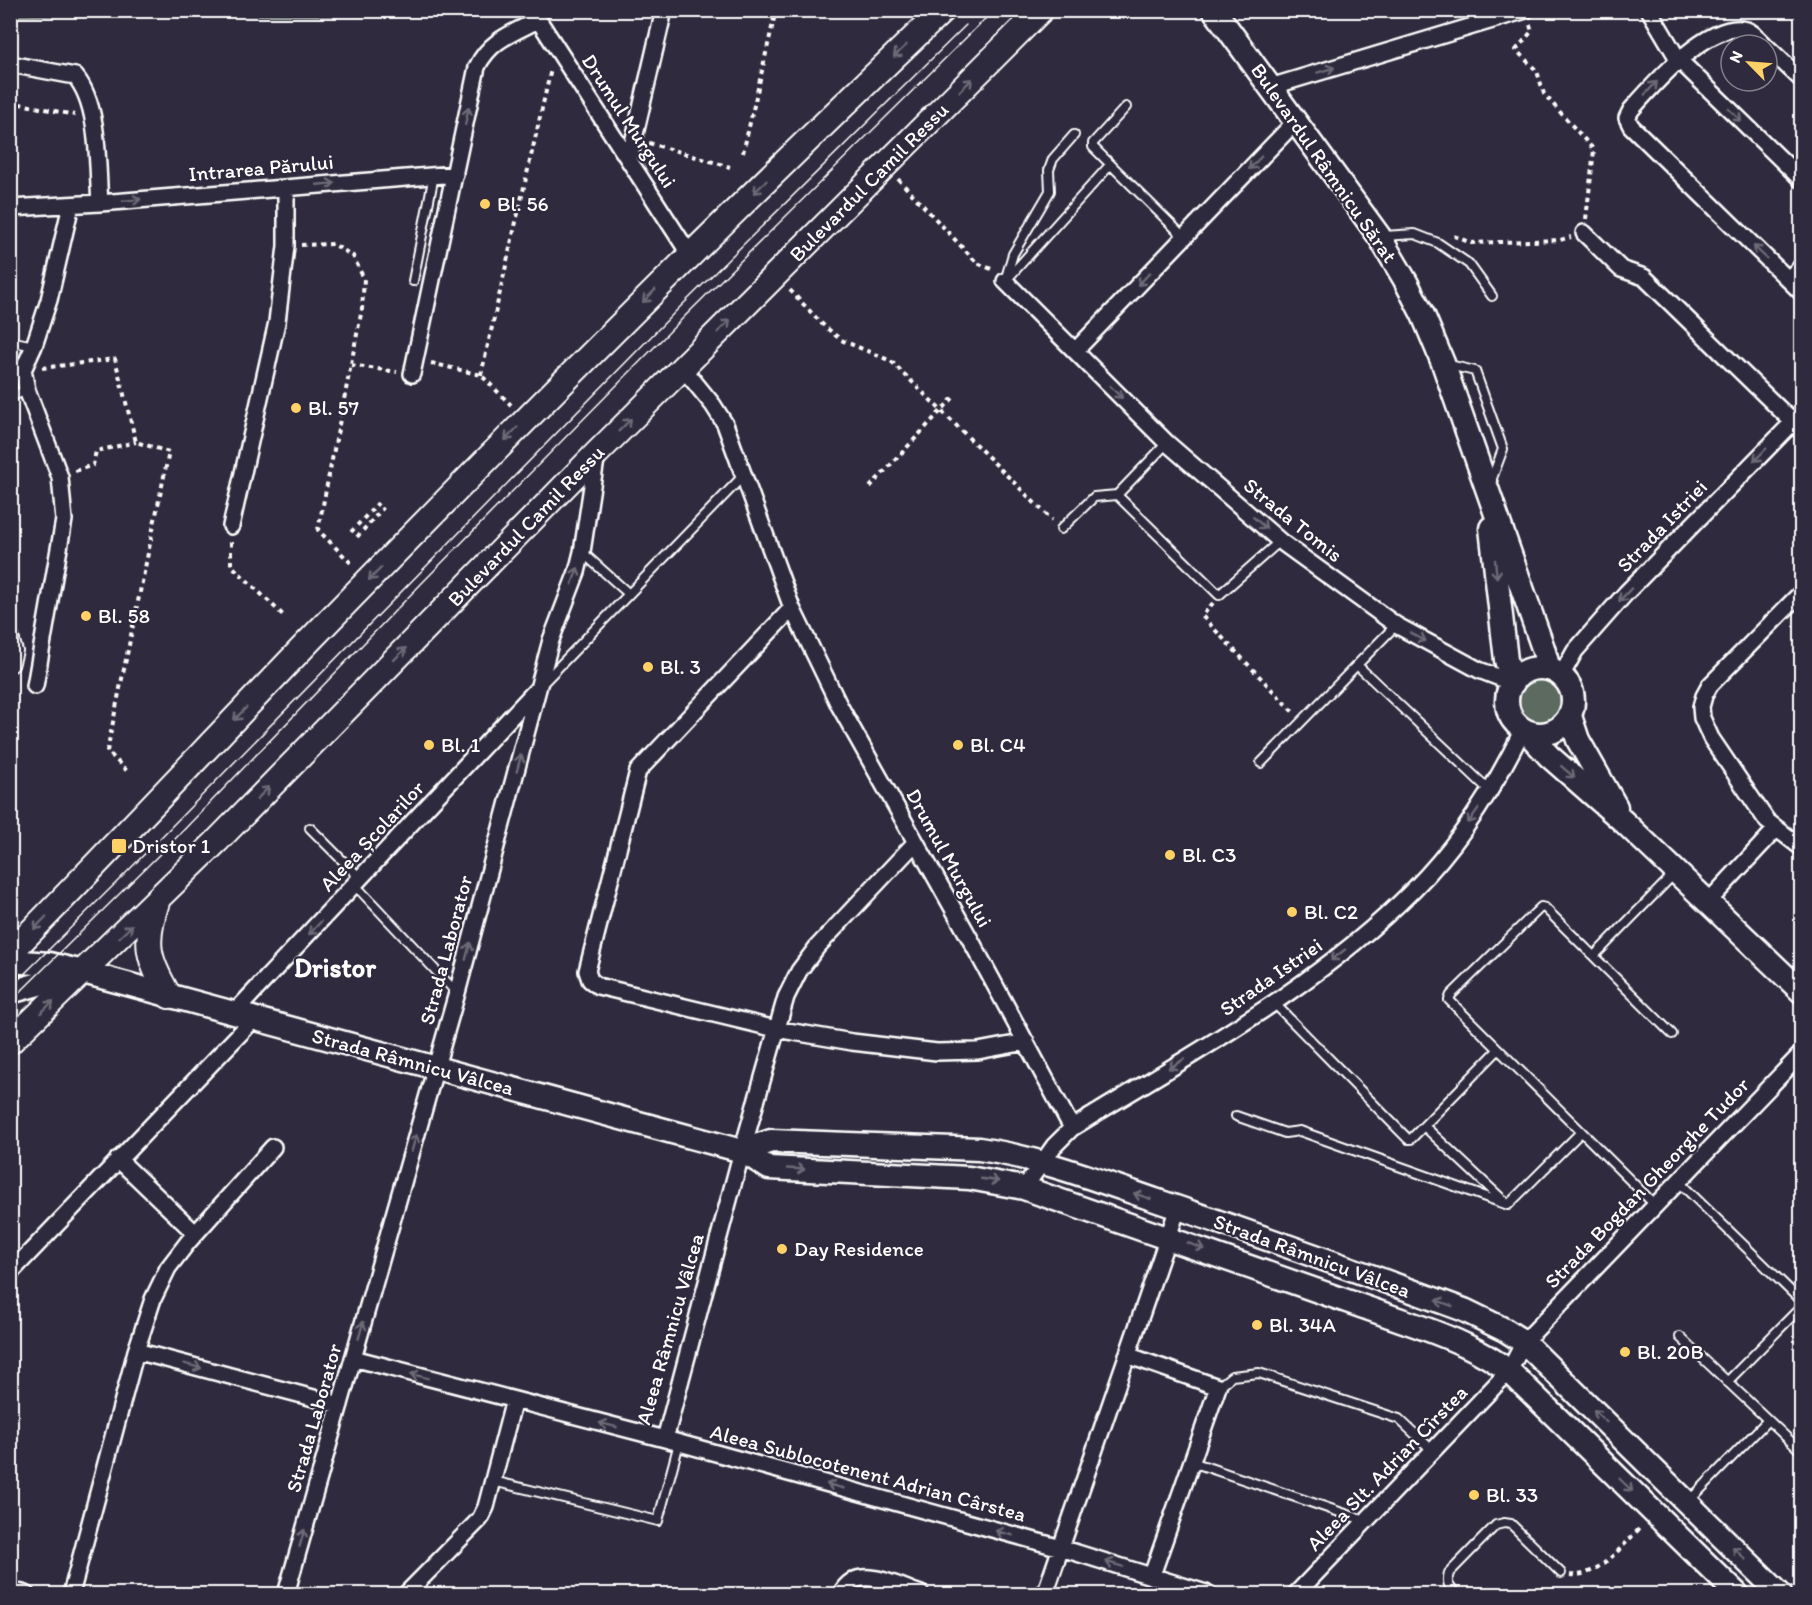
<svg xmlns="http://www.w3.org/2000/svg" width="1812" height="1605" font-family="Itim,sans-serif">
  <style>
    .green { fill: #5c6b61; stroke: #aeb5b0; stroke-width: 1.5 }
    .lines { fill: none; stroke-linecap: round; stroke-linejoin: round }
    .lane-casing { stroke: #fff; stroke-width: 12 }
    .street-casing { stroke: #fff; stroke-width: 20 }
    .secondary-casing { stroke: #fff; stroke-width: 27 }
    .primary-casing { stroke: #fff; stroke-width: 28 }
    .path { stroke: #fff; stroke-width: 4; stroke-dasharray: 4.5 4.5; stroke-linecap: butt }
    .lane { stroke: #2f2a3d; stroke-width: 8 }
    .street { stroke: #2f2a3d; stroke-width: 15 }
    .secondary { stroke: #2f2a3d; stroke-width: 22 }
    .primary { stroke: #2f2a3d; stroke-width: 24 }
    .tram { stroke: #fff; stroke-width: 1.5 }
    .oneway { stroke: #6d6a77 }
    .poi-dot { fill: #ffd166; stroke: #2f2a3d; stroke-width: 2 }
    .labels { text-anchor: middle; stroke-width: 4.5; stroke-linejoin: round; paint-order: stroke }
    .street-label { font-size: 21px; fill: #fff; stroke: #2f2a3d }
    .poi-label { font-size: 21px; fill: #fff; stroke: #2f2a3d; text-anchor: start }
    .district-label { font-size: 27px; font-weight: bold; fill: #fff; stroke: #2f2a3d }
  </style>
  <rect width="100%" height="100%" fill="#2f2a3d"/>
  <filter id="ink" filterUnits="userSpaceOnUse"><feTurbulence type="fractalNoise" baseFrequency=".0167" numOctaves="2"/><feDisplacementMap in="SourceGraphic" scale="12" xChannelSelector="R" yChannelSelector="G"/><feConvolveMatrix kernelMatrix="1 2 1 2 8 2 1 2 1" color-interpolation-filters="sRGB"/></filter>
  <g filter="url(#ink)">
    <path class="green" d="M10,11L11,10L493,11L481,17L109,14L11,17Z
      M1518 701a23 23 0 1 1 46 0a23 23 0 1 1-46 0Z"/>
    <g class="lines">
      <defs>
        <path id="lane" d="M1126,107L1093,143V147L1184,237
          M1384,236L1415,234L1438,243L1469,264L1492,296
          M1008,278L1110,165
          M413,281L434,175
          M1005,281L1013,254L1050,191L1049,170L1053,159L1074,135
          M10,341L34,346
          M1449,365L1475,371L1503,449L1491,481
          M10,397L27,390
          M1117,495L1219,595L1280,541
          M1061,529L1094,497L1117,495L1167,443
          M582,552L629,594
          M10,623L18,651L14,666L10,669
          M1357,665L1490,791
          M543,683L743,476
          M1261,763L1396,625
          M310,828L361,879
          M355,885L457,993
          M1594,956L1675,873
          M1275,1004L1408,1139H1411L1498,1050
          M1236,1116L1285,1133L1300,1131L1508,1205L1581,1132
          M1424,1126L1505,1202
          M1678,1181L1802,1302
          M1655,1205L1449,1000L1451,995L1541,907L1545,908L1672,1034
          M1680,1337L1802,1452
          M1727,1382L1802,1306
          M1218,1387L1232,1376L1259,1373L1399,1419L1433,1451
          M1192,1462L1366,1521
          M493,1481L658,1521L679,1443
          M1689,1501L1768,1420
          M1456,1594C1449,1587 1446,1583 1449,1573L1496,1525L1504,1523L1511,1524L1561,1573"/>
        <path id="street" d="M532,10L690,255
          M1649,10L1678,59L1802,180
          M1765,45C1760,40 1753,32 1747,30C1710,19 1653,85 1631,110L1627,118L1631,126L1802,293
          M1767,47L1802,80
          M10,64L75,76C100,105 97,165 100,203
          M1270,87L1526,10
          M629,160L664,10
          M10,208L100,203L455,174
          M1584,233L1621,269L1644,277L1802,431
          M1788,279L1802,266
          M1005,281L1167,443L1280,541L1396,625L1479,670L1513,683
          M1075,351L1296,121
          M683,368L713,405L725,424L792,608L839,705L969,937L1072,1128
          M412,374L477,67C490,40 513,33 538,20
          M231,526L277,322L286,246V188
          M1802,592L1710,685L1704,696L1701,707L1702,718L1711,738L1767,821L1802,848
          M792,608L638,771L587,971L590,980L598,986L776,1029L852,1042L937,1052L978,1051L1026,1042
          M1561,676L1575,651L1626,593L1802,413
          M35,686L64,520L60,477L27,390L23,370L34,346L49,300L71,205
          M1708,902L1776,829
          M234,1013L538,688
          M118,1159L195,1233
          M1024,1188L1054,1146L1072,1128C1190,1055 1315,989 1414,889C1459,844 1495,787 1523,729
          M10,1273L254,1019
          M136,1351L340,1405
          M1127,1355L1218,1387L1152,1575
          M353,1358L665,1439L1061,1548L1209,1594
          M665,1439L742,1151L786,997L799,971L817,947L915,843
          M10,1590L26,1594
          M71,1594L136,1351L153,1299L168,1268L188,1242L273,1147
          M286,1594L457,993L551,640L577,572L582,552L597,453
          M406,1594L480,1519L486,1507L514,1400
          M841,1594C856,1562 897,1586 921,1594
          M1045,1594L1178,1208
          M1296,1594L1509,1371L1524,1342L1802,1053"/>
        <path id="secondary" d="M1214,10L1379,236L1405,280L1423,315L1443,363L1543,648L1549,669
          M1491,528L1506,660L1513,683
          M1507 701a33 33 0 1 1 66 0a33 33 0 1 1-66 0Z
          M1570,716L1578,740L1616,807
          M1526,731L1549,756L1624,822L1802,992
          M10,961L49,964L83,972L742,1151L769,1168L969,1178L1024,1188L1418,1326C1451,1338 1481,1350 1509,1371L1737,1594
          M10,992L82,972
          M742,1151L771,1141L979,1149C1041,1158 1099,1181 1158,1201C1261,1236 1363,1273 1464,1310L1505,1330L1524,1342L1780,1594"/>
        <path id="primary" d="M157,902C143,945 148,958 169,996
          M10,953C111,850 210,744 310,640C517,427 727,215 943,10
          M10,1042L217,841L597,453L1041,10"/>
      </defs>
      <use href="#lane" class="lane-casing"/>
      <use href="#street" class="street-casing"/>
      <use href="#secondary" class="secondary-casing"/>
      <use href="#primary" class="primary-casing"/>
      <path class="path" d="M1530,25L1532,31L1516,50L1537,71L1544,94L1594,150L1586,219
        M10,102L75,115
        M649,143L730,167
        M743,153L776,10
        M898,179L977,263L994,270
        M1454,236L1471,243L1560,240L1571,237
        M301,245L333,244L353,256L364,279L362,309L318,530L351,563
        M790,290L821,323L841,340L891,361L1052,520
        M431,363L481,375L511,405
        M351,365L397,372
        M42,368L115,359L136,442L169,452L107,751L127,771
        M481,375L551,69
        M75,471L93,465L96,451L136,442
        M870,487L953,398
        M351,532L378,503
        M357,537L383,508
        M231,542V565L285,617
        M1213,603L1202,616L1295,714
        M1570,1575C1598,1578 1623,1545 1641,1527"/>
      <use href="#lane" class="lane"/>
      <use href="#street" class="street"/>
      <use href="#secondary" class="secondary"/>
      <use href="#primary" class="primary"/>
      <path class="tram" d="M10,988L125,874L677,310L966,25
        M10,1002L175,839L421,584L684,317L994,10"/>
    </g>
    <defs><path id="oneway-shaft" d="M-6 0H5M1.5-3L5.5 0L1.5 3" fill="none" stroke-width="1.6" stroke-linecap="round" stroke-linejoin="round" transform="scale(1.5)"/></defs>
    <g class="oneway">
      <use href="#oneway-shaft" transform="translate(900 51) rotate(137)"/>
      <use href="#oneway-shaft" transform="translate(1326 70) rotate(-17)"/>
      <use href="#oneway-shaft" transform="translate(966 85) rotate(-45)"/>
      <use href="#oneway-shaft" transform="translate(1651 88) rotate(-47)"/>
      <use href="#oneway-shaft" transform="translate(1735 115) rotate(44)"/>
      <use href="#oneway-shaft" transform="translate(467 116) rotate(-78)"/>
      <use href="#oneway-shaft" transform="translate(1255 163) rotate(134)"/>
      <use href="#oneway-shaft" transform="translate(326 184) rotate(-5)"/>
      <use href="#oneway-shaft" transform="translate(760 187) rotate(136)"/>
      <use href="#oneway-shaft" transform="translate(132 200) rotate(-5)"/>
      <use href="#oneway-shaft" transform="translate(1760 252) rotate(-136)"/>
      <use href="#oneway-shaft" transform="translate(1144 279) rotate(134)"/>
      <use href="#oneway-shaft" transform="translate(649 296) rotate(135)"/>
      <use href="#oneway-shaft" transform="translate(724 326) rotate(-45)"/>
      <use href="#oneway-shaft" transform="translate(1116 392) rotate(45)"/>
      <use href="#oneway-shaft" transform="translate(625 425) rotate(-45)"/>
      <use href="#oneway-shaft" transform="translate(511 434) rotate(134)"/>
      <use href="#oneway-shaft" transform="translate(1760 455) rotate(134)"/>
      <use href="#oneway-shaft" transform="translate(1260 523) rotate(41)"/>
      <use href="#oneway-shaft" transform="translate(1496 569) rotate(84)"/>
      <use href="#oneway-shaft" transform="translate(375 574) rotate(135)"/>
      <use href="#oneway-shaft" transform="translate(575 576) rotate(-70)"/>
      <use href="#oneway-shaft" transform="translate(1625 595) rotate(133)"/>
      <use href="#oneway-shaft" transform="translate(1418 637) rotate(28)"/>
      <use href="#oneway-shaft" transform="translate(400 654) rotate(-45)"/>
      <use href="#oneway-shaft" transform="translate(240 714) rotate(134)"/>
      <use href="#oneway-shaft" transform="translate(519 763) rotate(-75)"/>
      <use href="#oneway-shaft" transform="translate(1568 772) rotate(41)"/>
      <use href="#oneway-shaft" transform="translate(263 793) rotate(-45)"/>
      <use href="#oneway-shaft" transform="translate(1473 816) rotate(125)"/>
      <use href="#oneway-shaft" transform="translate(40 923) rotate(134)"/>
      <use href="#oneway-shaft" transform="translate(315 928) rotate(133)"/>
      <use href="#oneway-shaft" transform="translate(126 931) rotate(-44)"/>
      <use href="#oneway-shaft" transform="translate(468 951) rotate(-75)"/>
      <use href="#oneway-shaft" transform="translate(1338 955) rotate(142)"/>
      <use href="#oneway-shaft" transform="translate(47 1007) rotate(-44)"/>
      <use href="#oneway-shaft" transform="translate(1176 1064) rotate(149)"/>
      <use href="#oneway-shaft" transform="translate(414 1143) rotate(-74)"/>
      <use href="#oneway-shaft" transform="translate(796 1169) rotate(3)"/>
      <use href="#oneway-shaft" transform="translate(990 1180) rotate(8)"/>
      <use href="#oneway-shaft" transform="translate(1142 1196) rotate(-161)"/>
      <use href="#oneway-shaft" transform="translate(1196 1246) rotate(20)"/>
      <use href="#oneway-shaft" transform="translate(1444 1303) rotate(-160)"/>
      <use href="#oneway-shaft" transform="translate(361 1330) rotate(-74)"/>
      <use href="#oneway-shaft" transform="translate(193 1366) rotate(15)"/>
      <use href="#oneway-shaft" transform="translate(419 1376) rotate(-166)"/>
      <use href="#oneway-shaft" transform="translate(1600 1416) rotate(-136)"/>
      <use href="#oneway-shaft" transform="translate(608 1425) rotate(-166)"/>
      <use href="#oneway-shaft" transform="translate(1626 1485) rotate(44)"/>
      <use href="#oneway-shaft" transform="translate(835 1486) rotate(-165)"/>
      <use href="#oneway-shaft" transform="translate(1004 1533) rotate(-165)"/>
      <use href="#oneway-shaft" transform="translate(302 1538) rotate(-74)"/>
      <use href="#oneway-shaft" transform="translate(1739 1553) rotate(-135)"/>
      <use href="#oneway-shaft" transform="translate(1114 1564) rotate(-163)"/>
    </g>
  </g>
  <g class="poi-dot">
    <circle cx="485" cy="204" r="6"/>
    <circle cx="296" cy="408" r="6"/>
    <circle cx="86" cy="616" r="6"/>
    <circle cx="648" cy="667" r="6"/>
    <circle cx="429" cy="745" r="6"/>
    <circle cx="958" cy="745" r="6"/>
    <rect x="111" y="838" width="16" height="16" rx="3"/>
    <circle cx="1170" cy="855" r="6"/>
    <circle cx="1292" cy="912" r="6"/>
    <circle cx="782" cy="1249" r="6"/>
    <circle cx="1257" cy="1325" r="6"/>
    <circle cx="1625" cy="1352" r="6"/>
    <circle cx="1474" cy="1495" r="6"/>
  </g>
  <g class="labels">
    <g class="street-label">
      <text transform="translate(629 121) rotate(57)" y="7">Drumul Murgului</text>
      <text transform="translate(1324 163) rotate(55)" y="7">Bulevardul Râmnicu Sărat</text>
      <text transform="translate(261 168) rotate(-5)" y="7">Intrarea Părului</text>
      <text transform="translate(869 182) rotate(-45)" y="7">Bulevardul Camil Ressu</text>
      <text transform="translate(1293 520) rotate(39)" y="7">Strada Tomis</text>
      <text transform="translate(526 526) rotate(-46)" y="7">Bulevardul Camil Ressu</text>
      <text transform="translate(1662 526) rotate(-46)" y="7">Strada Istriei</text>
      <text transform="translate(372 836) rotate(-47)" y="7">Aleea Școlarilor</text>
      <text transform="translate(949 858) rotate(61)" y="7">Drumul Murgului</text>
      <text transform="translate(446 950) rotate(-75)" y="7">Strada Laborator</text>
      <text transform="translate(1271 977) rotate(-35)" y="7">Strada Istriei</text>
      <text transform="translate(413 1062) rotate(15)" y="7">Strada Râmnicu Vâlcea</text>
      <text transform="translate(1647 1183) rotate(-46)" y="7">Strada Bogdan Gheorghe Tudor</text>
      <text transform="translate(1312 1256) rotate(20)" y="7">Strada Râmnicu Vâlcea</text>
      <text transform="translate(670 1329) rotate(-74)" y="7">Aleea Râmnicu Vâlcea</text>
      <text transform="translate(314 1418) rotate(-74)" y="7">Strada Laborator</text>
      <text transform="translate(1387 1468) rotate(-46)" y="7">Aleea Slt. Adrian Cîrstea</text>
      <text transform="translate(868 1473) rotate(15)" y="7">Aleea Sublocotenent Adrian Cârstea</text>
    </g>
    <g class="poi-label">
      <text x="497" y="211">Bl. 56</text>
      <text x="308" y="415">Bl. 57</text>
      <text x="98" y="623">Bl. 58</text>
      <text x="660" y="674">Bl. 3</text>
      <text x="441" y="752">Bl. 1</text>
      <text x="970" y="752">Bl. C4</text>
      <text x="132" y="853">Dristor 1</text>
      <text x="1182" y="862">Bl. C3</text>
      <text x="1304" y="919">Bl. C2</text>
      <text x="794" y="1256">Day Residence</text>
      <text x="1269" y="1332">Bl. 34A</text>
      <text x="1637" y="1359">Bl. 20B</text>
      <text x="1486" y="1502">Bl. 33</text>
    </g>
    <g class="district-label">
      <text x="335" y="977">Dristor</text>
    </g>
  </g>
  <rect width="1812" height="1605" fill="none" stroke="#2f2a3d" stroke-width="36"/>
  <rect x="18" y="18" width="1776" height="1569" fill="none" stroke="#fff" stroke-width="2" filter="url(#ink)"/>
  <g transform="translate(1749 63) rotate(295)"><circle r="28" fill="#2f2a3d" stroke="#827f8b" stroke-width="1.5"/>
  <path d="M0-4.5L10 22L0 15L-10 22Z" fill="#ffd166"/>
  <text y="-9" font-size="16" font-weight="bold" text-anchor="middle" fill="#ffffff">N</text>
  </g>
</svg>
